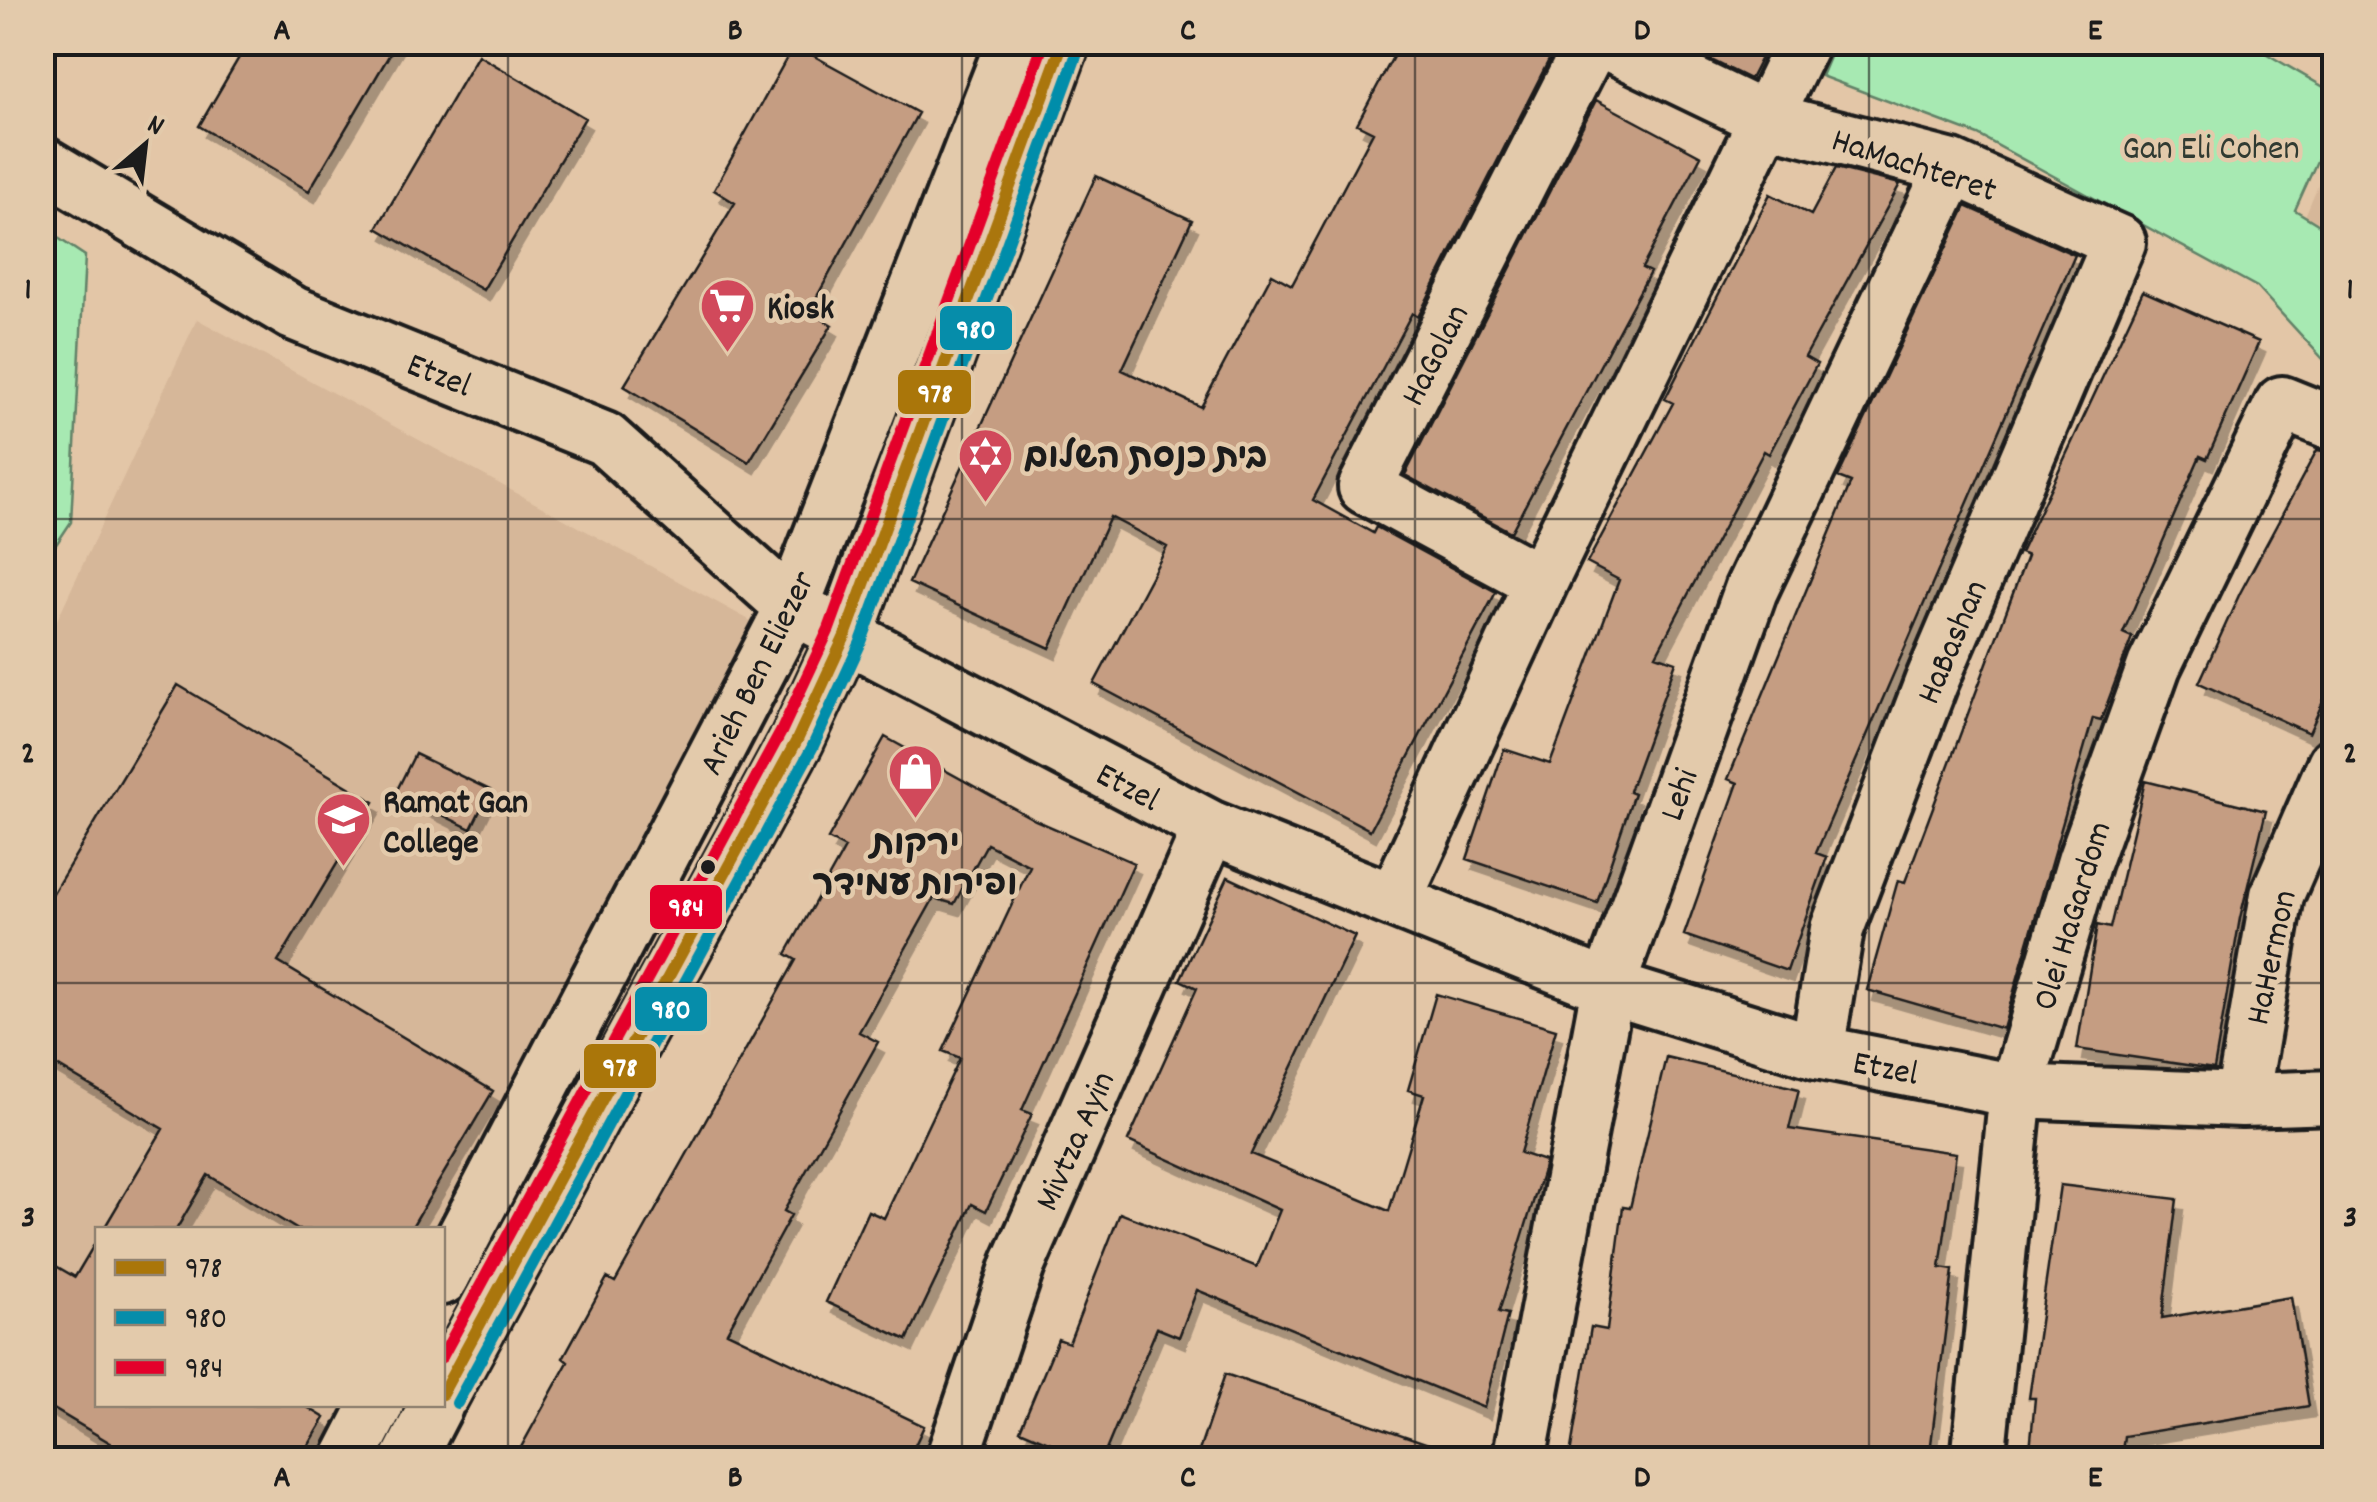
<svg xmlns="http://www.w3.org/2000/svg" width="2377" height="1502" font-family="Dekko,'Playpen Sans Hebrew',sans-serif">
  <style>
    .built { fill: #d6b799 }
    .green { fill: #a7e9b2; stroke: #628267; stroke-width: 2.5 }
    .building { fill: #c59d82; stroke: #1c1c1c; stroke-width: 2.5; filter: url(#shadow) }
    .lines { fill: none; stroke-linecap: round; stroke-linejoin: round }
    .minor-casing { stroke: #1c1c1c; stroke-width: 60 }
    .minor { stroke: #e3caab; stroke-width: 52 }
    .bus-1-casing { stroke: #e3caab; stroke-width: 20 }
    .bus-2-casing { stroke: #e3caab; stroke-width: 20 }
    .bus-3-casing { stroke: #e3caab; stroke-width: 20 }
    .bus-1 { stroke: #aa760a; stroke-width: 12 }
    .bus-2 { stroke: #068daa; stroke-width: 12 }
    .bus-3 { stroke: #e4002b; stroke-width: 12 }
    .grid { fill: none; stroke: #1c1c1c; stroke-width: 2.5; stroke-opacity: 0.55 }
    .bus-dot { fill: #1c1c1c; stroke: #e3caab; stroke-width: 4 }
    .labels { text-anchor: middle; stroke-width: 9; stroke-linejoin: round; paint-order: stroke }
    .park-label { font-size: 35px; fill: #313b32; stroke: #e3caab }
    .street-label { font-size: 35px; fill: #1c1c1c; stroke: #e3caab }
    .poi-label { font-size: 35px; font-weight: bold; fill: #1c1c1c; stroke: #e3caab; text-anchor: start }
    .line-badge { stroke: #e3caab; stroke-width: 4 }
    .badge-label { font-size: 28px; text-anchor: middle; font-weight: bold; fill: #fff }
    .neatline { fill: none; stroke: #1c1c1c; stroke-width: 4 }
    .grid-label { font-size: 32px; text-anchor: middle; font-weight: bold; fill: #1c1c1c }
  </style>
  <defs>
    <filter id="shadow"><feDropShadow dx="6" dy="11" stdDeviation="0" flood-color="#0004"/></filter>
  </defs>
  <rect width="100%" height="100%" fill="#e3c6a7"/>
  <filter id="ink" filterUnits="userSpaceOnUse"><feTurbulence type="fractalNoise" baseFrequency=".01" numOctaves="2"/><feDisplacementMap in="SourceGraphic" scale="20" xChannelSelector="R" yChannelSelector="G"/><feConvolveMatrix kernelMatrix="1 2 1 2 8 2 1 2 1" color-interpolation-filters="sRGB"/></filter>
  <g filter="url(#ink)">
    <path class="built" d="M2334,147V230L2305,216Z
      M197,319L777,635L442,1230H98V1404L350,1405L320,1459L43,1460V650Z"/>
    <path class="green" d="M1835,43H2248L2334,93V123L2295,210L2334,234V371L2257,287L1978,135L1821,76Z
      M43,228L85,256L71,522L43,564Z"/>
    <path class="building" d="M248,42H397L309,191L199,126Z
      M1401,42H1558L1418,317L1412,313L1313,500L1373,533L1376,527L1496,592L1370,830L1094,684L1167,547L1110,517L1050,648L909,583L1096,176L1192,220L1122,370L1201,407L1272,274L1292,285L1373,132L1357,124Z
      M1675,42H1769L1750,79Z
      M794,45L918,113L809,311L832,325L749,462L624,386L735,203L714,190Z
      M478,55L585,118L483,290L377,228Z
      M1596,100L1701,156L1642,268L1650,272L1511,532L1405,475Z
      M1836,168L1900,184L1805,357L1817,364L1769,454L1764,451L1656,655L1676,662L1629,791L1634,793L1597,903L1467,859L1504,749L1550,764L1619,580L1587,563L1673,403L1665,399L1770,194L1811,215Z
      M1966,206L2075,255L1816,853L1827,857L1787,971L1684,935L1738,783L1728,779L1851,482L1838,477Z
      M2143,291L2259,342L2207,459L2200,456L2123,633L2132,637L2101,720L2093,718L2003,1029L1867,990L1898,880L1905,882L2027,556L2020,553Z
      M2317,450L2334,453V677L2309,733L2199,683L2240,593Z
      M178,685L374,802L278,962L493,1091L410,1230H298L208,1175L176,1230H103L163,1129L42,1057V911Z
      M885,737L1035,820L1134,863L1022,1110L1032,1114L986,1211L972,1204L907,1340L826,1302L868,1211L884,1218L960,1058L943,1051L1030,866L987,844L954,904L934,898L859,1032L878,1042L784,1211L791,1215L727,1332L924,1426L908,1460H514L568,1362L563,1358L607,1278L615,1282L796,960L786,954L845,848L828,839Z
      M415,754L490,790L471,829L396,792Z
      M2145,781L2266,811L2240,918L2214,1069L2077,1049L2097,925L2110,928Z
      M1228,877L1355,936L1251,1154L1389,1211L1424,1095L1408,1090L1436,994L1556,1029L1520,1153L1545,1161L1543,1170L1499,1312L1508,1314L1484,1408L1197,1290L1179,1337L1157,1328L1102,1460H1091L1020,1430L1058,1339L1069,1343L1120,1213L1257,1267L1280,1210L1128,1141L1197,988L1180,980Z
      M1666,1057L1799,1089L1789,1129L1956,1153L1940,1268L1953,1270L1929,1460H1597L1570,1455L1591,1327L1607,1330L1623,1207L1630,1208Z
      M2060,1185L2177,1199L2162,1318L2291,1297L2309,1406L2124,1436L2121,1460H2029L2035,1398H2029Z
      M98,1238V1404H302L325,1418L300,1460H139L42,1402V1258L75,1277Z
      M1225,1374L1458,1454L1457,1460H1196Z"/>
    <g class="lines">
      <defs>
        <path id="minor" d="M1605,42L1763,118L1952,167L2119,242L1931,683L1837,929L1817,1052
          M42,163L293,313L605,439L792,607L1210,827L1608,987L1817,1052L2016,1091L2242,1100L2334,1097
          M1541,582L1365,487L1592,42
          M1395,899L1541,582L1803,42
          M2242,1100L2277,895L2334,764
          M442,1278L792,607L1013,42
          M442,1395L797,740L845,636L1063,42
          M348,1460L377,1404
          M408,1460L437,1404
          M952,1460L1018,1265L1210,827
          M1519,1460L1608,987L1751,590L1952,167
          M1978,1460L2016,1091L2084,861L2154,666L2282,403L2334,424"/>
      </defs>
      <use href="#minor" class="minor-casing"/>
      <use href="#minor" class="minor"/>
      <defs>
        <path id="bus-1" d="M442,1394L797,740L845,636L1063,42"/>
        <path id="bus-2" d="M457,1403L812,748L861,642L1079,48"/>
        <path id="bus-3" d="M442,1357L781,732L829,629L1044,42"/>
      </defs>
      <use href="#bus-1" class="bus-1-casing"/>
      <use href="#bus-2" class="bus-2-casing"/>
      <use href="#bus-3" class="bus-3-casing"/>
      <use href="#bus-1" class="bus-1"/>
      <use href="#bus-2" class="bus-2"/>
      <use href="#bus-3" class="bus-3"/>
    </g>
  </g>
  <path class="grid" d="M508,42V1460M962,42V1460M1415,42V1460M1869,42V1460M42,519H2334M42,983H2334"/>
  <defs>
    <symbol id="supermarket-pin" viewBox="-11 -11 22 30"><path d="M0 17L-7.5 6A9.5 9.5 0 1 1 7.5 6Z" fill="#d1495b" stroke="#e3caab"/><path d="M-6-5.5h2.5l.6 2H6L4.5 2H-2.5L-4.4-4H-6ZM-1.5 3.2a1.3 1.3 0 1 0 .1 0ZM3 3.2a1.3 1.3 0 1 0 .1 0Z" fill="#fff"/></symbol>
    <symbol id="synagogue-pin" viewBox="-11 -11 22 30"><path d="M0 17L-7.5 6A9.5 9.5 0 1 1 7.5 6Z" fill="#d1495b" stroke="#e3caab"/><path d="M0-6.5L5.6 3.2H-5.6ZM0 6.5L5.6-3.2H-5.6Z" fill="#fff"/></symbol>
    <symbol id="shop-pin" viewBox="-11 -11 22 30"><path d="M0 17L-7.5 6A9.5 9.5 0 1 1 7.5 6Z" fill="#d1495b" stroke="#e3caab"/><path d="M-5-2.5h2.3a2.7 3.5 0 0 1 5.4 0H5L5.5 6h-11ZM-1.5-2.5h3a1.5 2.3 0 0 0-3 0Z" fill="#fff"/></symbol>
    <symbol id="university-pin" viewBox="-11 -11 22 30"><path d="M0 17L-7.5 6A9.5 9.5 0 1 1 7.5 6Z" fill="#d1495b" stroke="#e3caab"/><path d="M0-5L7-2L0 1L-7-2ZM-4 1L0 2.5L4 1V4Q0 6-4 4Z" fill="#fff"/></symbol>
  </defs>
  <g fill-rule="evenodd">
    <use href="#supermarket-pin" x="696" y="274" width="63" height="86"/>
    <use href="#synagogue-pin" x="954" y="424" width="63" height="86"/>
    <use href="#shop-pin" x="884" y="740" width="63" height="86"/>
    <use href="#university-pin" x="312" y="788" width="63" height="86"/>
  </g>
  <circle class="bus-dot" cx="708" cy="867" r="9"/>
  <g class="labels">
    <g class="park-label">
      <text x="2211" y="158">Gan Eli Cohen</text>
    </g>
    <g class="street-label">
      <text transform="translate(1915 163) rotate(18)" y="12">HaMachteret</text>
      <text transform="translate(1433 354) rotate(-63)" y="12">HaGolan</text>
      <text transform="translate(440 373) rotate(22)" y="12">Etzel</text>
      <text transform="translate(1950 641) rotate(-67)" y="12">HaBashan</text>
      <text transform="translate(755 672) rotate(-64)" y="12">Arieh Ben Eliezer</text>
      <text transform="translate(1129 785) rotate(28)" y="12">Etzel</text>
      <text transform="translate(1677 794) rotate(-70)" y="12">Lehi</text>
      <text transform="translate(2070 915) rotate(-73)" y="12">Olei HaGardom</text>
      <text transform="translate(2269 957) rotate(-78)" y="12">HaHermon</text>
      <text transform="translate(1886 1066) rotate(11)" y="12">Etzel</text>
      <text transform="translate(1073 1140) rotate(-66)" y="12">Mivtza Ayin</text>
    </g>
    <g class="poi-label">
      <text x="767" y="318">Kiosk</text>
      <text x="1024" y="467">בית כנסת השלום</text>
      <text x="383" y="812">Ramat Gan<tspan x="383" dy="40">College</tspan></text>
      <text x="915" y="854" text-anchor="middle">ירקות<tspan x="915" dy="40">ופירות עמידר</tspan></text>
    </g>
  </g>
  <g class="line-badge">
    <rect x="938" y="304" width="76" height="48" rx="10" fill="#068daa"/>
    <rect x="896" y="368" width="77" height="48" rx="10" fill="#aa760a"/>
    <rect x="648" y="883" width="76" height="48" rx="10" fill="#e4002b"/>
    <rect x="633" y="985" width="76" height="48" rx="10" fill="#068daa"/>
    <rect x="582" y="1042" width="76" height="48" rx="10" fill="#aa760a"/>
  </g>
  <g class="badge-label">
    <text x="976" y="338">980</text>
    <text x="935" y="402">978</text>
    <text x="686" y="916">984</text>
    <text x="671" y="1018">980</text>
    <text x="620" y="1076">978</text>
  </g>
  <rect width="2377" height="1502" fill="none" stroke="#e3caab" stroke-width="110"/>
  <rect x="95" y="1227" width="350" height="180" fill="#e3caab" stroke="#938472" stroke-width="2.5"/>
  <rect x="115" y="1260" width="50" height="15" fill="#aa760a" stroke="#938472" stroke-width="2.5"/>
  <text x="185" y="1277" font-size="30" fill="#1c1c1c">978</text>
  <rect x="115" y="1310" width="50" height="15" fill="#068daa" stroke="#938472" stroke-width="2.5"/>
  <text x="185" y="1327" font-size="30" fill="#1c1c1c">980</text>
  <rect x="115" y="1360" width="50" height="15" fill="#e4002b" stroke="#938472" stroke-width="2.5"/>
  <text x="185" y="1377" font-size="30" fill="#1c1c1c">984</text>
  <g transform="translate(145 145) rotate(28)" stroke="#e3caab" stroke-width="8" paint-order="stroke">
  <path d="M0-8L18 38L0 25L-18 38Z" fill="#1c1c1c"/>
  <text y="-15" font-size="28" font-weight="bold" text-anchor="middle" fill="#1c1c1c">N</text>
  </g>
  <rect x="55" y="55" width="2267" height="1392" class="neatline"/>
  <g class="grid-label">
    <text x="282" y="39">A</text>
    <text x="735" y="39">B</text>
    <text x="1188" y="39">C</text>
    <text x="1642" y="39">D</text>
    <text x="2095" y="39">E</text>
    <text x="28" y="298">1</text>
    <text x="2350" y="298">1</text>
    <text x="28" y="762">2</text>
    <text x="2350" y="762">2</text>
    <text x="28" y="1226">3</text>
    <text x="2350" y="1226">3</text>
    <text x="282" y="1486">A</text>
    <text x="735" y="1486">B</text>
    <text x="1188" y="1486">C</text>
    <text x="1642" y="1486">D</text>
    <text x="2095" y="1486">E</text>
  </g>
</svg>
